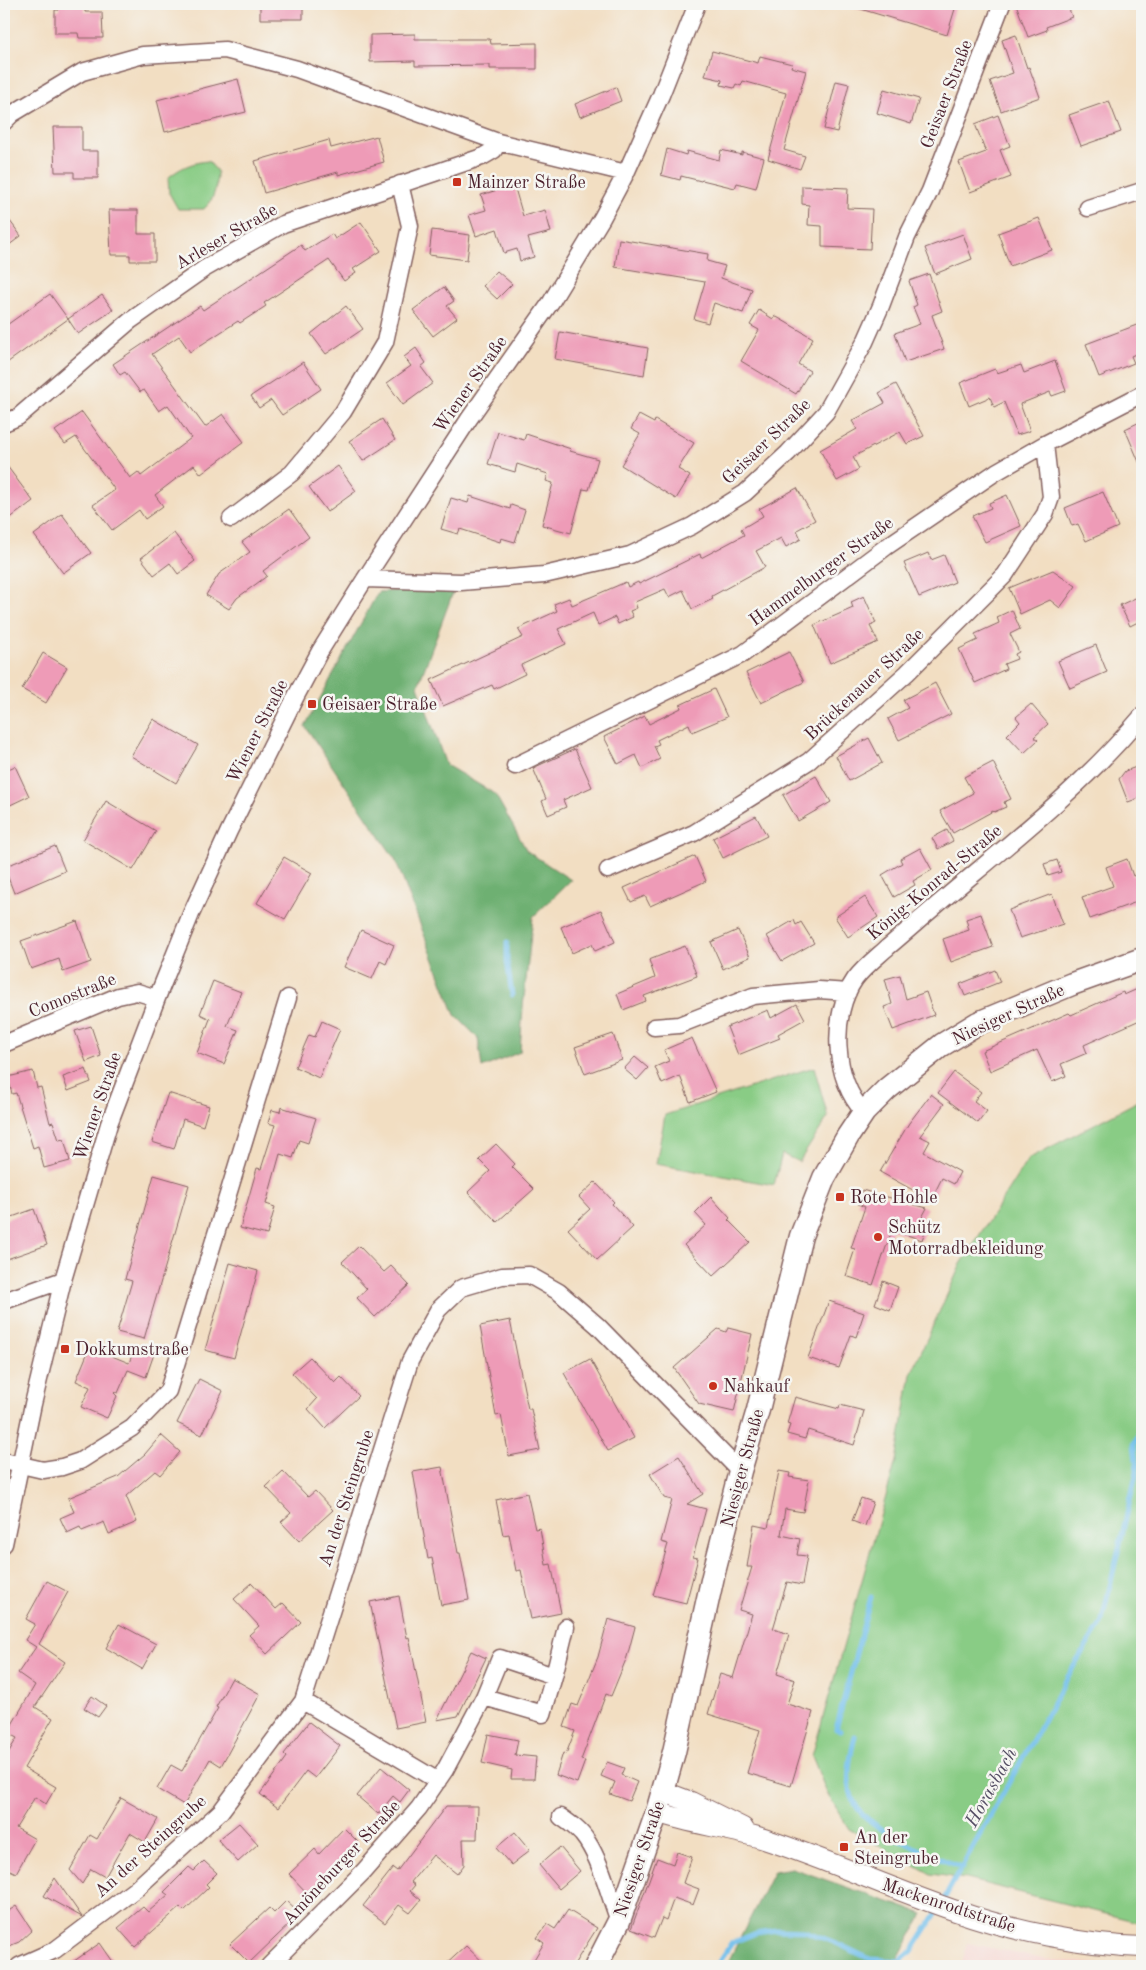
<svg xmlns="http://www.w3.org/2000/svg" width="1146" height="1970" font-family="'Old Standard TT',serif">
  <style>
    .built { fill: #f7d0cb }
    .green { fill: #89cc85; stroke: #6a7658 }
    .forest { fill: #6eb072; stroke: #5c684e }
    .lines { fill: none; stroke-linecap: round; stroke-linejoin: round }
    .stream { stroke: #72c0ec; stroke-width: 5 }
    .building { fill: #ee9bb7 }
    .minor-casing { stroke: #856260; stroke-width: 19 }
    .tertiary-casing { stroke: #856260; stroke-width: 22 }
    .secondary-casing { stroke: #856260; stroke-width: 25 }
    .minor { stroke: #fff; stroke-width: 16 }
    .tertiary { stroke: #fff; stroke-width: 20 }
    .secondary { stroke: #fff; stroke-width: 22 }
    .poi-dot { fill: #c8321e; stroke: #f6f6f2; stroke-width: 2 }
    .labels { text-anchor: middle; stroke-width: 5; stroke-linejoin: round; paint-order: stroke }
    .street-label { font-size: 18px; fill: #4a1f2b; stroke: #f6f6f2 }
    .poi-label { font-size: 18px; fill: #4a1f2b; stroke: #f6f6f2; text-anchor: start }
    .water-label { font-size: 19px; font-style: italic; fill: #564f65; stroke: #f6f6f2 }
  </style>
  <rect width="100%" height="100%" fill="#f6f6f2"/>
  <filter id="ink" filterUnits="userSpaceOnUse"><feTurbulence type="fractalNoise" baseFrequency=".02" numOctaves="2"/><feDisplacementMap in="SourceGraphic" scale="10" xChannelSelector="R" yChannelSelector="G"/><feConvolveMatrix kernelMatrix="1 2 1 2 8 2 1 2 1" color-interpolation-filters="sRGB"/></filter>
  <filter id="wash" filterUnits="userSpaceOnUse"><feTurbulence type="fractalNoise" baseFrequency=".0096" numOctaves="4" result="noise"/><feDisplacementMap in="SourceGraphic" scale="20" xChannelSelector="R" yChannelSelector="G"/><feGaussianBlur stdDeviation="1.12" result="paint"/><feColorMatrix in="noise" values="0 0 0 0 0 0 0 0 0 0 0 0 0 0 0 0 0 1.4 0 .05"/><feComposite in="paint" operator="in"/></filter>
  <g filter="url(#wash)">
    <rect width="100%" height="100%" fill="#f2dec2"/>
    <path class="built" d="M968,1943L1043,1959L1125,1966H961Z"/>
    <path class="green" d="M208,161L217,171C217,185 215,199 204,209H178L169,193L168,178C179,168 193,162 208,161Z
      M814,1067L828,1117L799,1162L782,1154L774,1185L656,1164L665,1115Z
      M1142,1099V1923L966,1879L931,1874L849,1829L826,1791L812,1756L896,1461L911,1374L961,1264L1028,1159Z"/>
    <path class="forest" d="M455,587L418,686L446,765L495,794L527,851L571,880L533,917L523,1007L520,1052L482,1068L478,1038L455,1015L395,859L305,726L378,592Z
      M792,1868L923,1914L894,1965L726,1966L774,1871Z"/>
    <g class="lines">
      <path class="stream" d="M507,942V961L512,995
        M841,1731L836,1729L871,1597
        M855,1736C850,1757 844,1783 855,1804C869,1831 935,1857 963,1868
        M943,1901L1075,1664L1101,1624L1137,1471L1134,1444L1142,1426
        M716,1966L732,1943L756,1933L777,1930L805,1931L836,1943L870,1959L900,1961L912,1951L939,1909"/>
    </g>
    <g id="blocks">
      <path class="building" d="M59,4H85V12H102L103,38H79L78,33H55V10H59Z
        M260,4H303V19H260Z
        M855,4H937L955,9L947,35L854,7Z
        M1016,4H1067L1072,17L1046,27L1047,30L1028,37Z
        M415,34V39H490L491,44L537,43V69H490V65L415,66V61L370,62V35Z
        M1016,35L1027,68L1029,67L1040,97L1001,111L990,81L1013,73L1002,40Z
        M712,51L758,63L760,56L792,64L791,67L806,71L784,150L805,156L800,169L768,159L786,93L743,81L741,86L736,84L734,88L721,85L722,80L705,76Z
        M238,79L246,112L165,132L157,100Z
        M836,81L849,84L837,132L824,129Z
        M616,87L621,101L580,117L575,104Z
        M884,89L919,99L911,124L877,113Z
        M1109,101L1121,132L1081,146L1069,115Z
        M998,115L1010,146L1000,150L1011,177L970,192L959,162L986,152L975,124Z
        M53,127H82V151H98V178H74V172H55Z
        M377,136L384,162L338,175V172L264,193L255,161L329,140L331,148Z
        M667,149L686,155L687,151L719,160L721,150L742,155V152L764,158L756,188L737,183L735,188L702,180L701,181L681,176L680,180L661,175Z
        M514,185L523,216L545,210L551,232L528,238L534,257L520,261L517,249L504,253L497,229L476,236L469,215L486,210L481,195Z
        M802,186L848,188L847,208L872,209L870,249L822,247V226L808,225L809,205L802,204Z
        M109,210H138V234H155V261H130V255H111Z
        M4,213L21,236L4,249Z
        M1039,218L1052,250L1010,266L998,233Z
        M361,222L381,251L353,269L356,273L344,281L329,260L264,303L266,306L240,323L238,321L190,352L179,336L152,354L205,427L223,414L244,442L201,474L194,465L155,495L163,506L145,519L139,510L112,530L93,505L115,490L76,437L65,444L55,431L82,412L130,478L138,472L141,476L191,438L168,405L159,411L144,390L140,392L125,372L120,375L113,364L200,306L203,310L301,245L305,251L332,234L335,239Z
        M432,230L470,235L467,260L429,255Z
        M963,234L972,259L935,274L925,248Z
        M619,239L708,254L707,261L725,266L721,278L752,289L743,313L714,303L708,323L694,319L705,282L615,267Z
        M497,271L512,284L497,299L483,286Z
        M929,274L942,311L932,315L944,349L905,362L895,333L920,324L913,307L917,305L909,281Z
        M444,287L454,301L447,306L457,318L433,336L413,310Z
        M50,294L68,319L4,365V327Z
        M102,295L113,310L78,334L68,319Z
        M346,306L363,329L326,354L311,334Z
        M759,310L773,319L775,316L813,338L798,364L810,371L796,394L741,361L759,330L750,325Z
        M1142,323V351L1131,356L1134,363L1099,377L1086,344Z
        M560,332L648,348L644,375L555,359Z
        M416,348L426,363L421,367L433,383L403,405L387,383L411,366L404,357Z
        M1055,361L1066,391L1052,396L1050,392L1020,404L1030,431L1017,435L1004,402L994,407L990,397L969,406L960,383L995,369L997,373L1021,365L1024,373Z
        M303,362L321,389L282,415L271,400L259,408L251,396Z
        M896,384L924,436L907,444L900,432L853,457L859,469L837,481L820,450L857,429L852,421L885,403L879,393Z
        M639,415L654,423L655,420L694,443L678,469L690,476L676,499L621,465L640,434L631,429Z
        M382,419L395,440L363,461L349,441Z
        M1142,421V469L1125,429Z
        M498,432L524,440L526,434L571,449L570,451L598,459L589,490L583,489L571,533L542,525L553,483L546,481L548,474L517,464L515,472L488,464Z
        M4,462L33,501L9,519L4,512Z
        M338,466L356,491L327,512L309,487Z
        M797,488L815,520L797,530L801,539L786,547L781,538L756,551L765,567L712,596L713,599L692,609L683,590L669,597L665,589L635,602L637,608L630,611L633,617L618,624L615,617L598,625L593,613L558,629L566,644L521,665L525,674L494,689L492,685L443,706L431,680L523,637L518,629L557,611L554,604L569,598L572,605L626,582L628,587L638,582L639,584L700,554L701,558L744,535L741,529L763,516L759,509Z
        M1103,492L1118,527L1086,541L1078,524L1072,526L1065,508Z
        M1007,495L1021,526L985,542L972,516L991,508L989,503Z
        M470,496L510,509L511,505L525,510L515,542L501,538L500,542L460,529L458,534L441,529L451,498L468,503Z
        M289,509L309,537L263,571L267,576L237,598L229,609L206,595L219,574L250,552L242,542Z
        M62,514L91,553L63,573L34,535Z
        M174,533L195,561L178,574L170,563L154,575L141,558Z
        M928,553L931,560L944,555L955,582L919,597L904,563Z
        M1053,570L1076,586L1060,608L1050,600L1020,614L1009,588Z
        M1142,595V620L1130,626L1120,605Z
        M864,596L876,623L870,626L878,642L830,663L814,625L853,608L851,602Z
        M1012,610L1020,629L1010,634L1019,652L1015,654L1017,659L1004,664L1006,669L975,683L959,649L978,640L975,634L999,623L997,617Z
        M1096,645L1107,672L1070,688L1058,661Z
        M789,652L804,682L761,703L746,673Z
        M43,653L67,667L46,703L22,689Z
        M935,683L951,714L899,740L888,719L908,708L903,700Z
        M714,689L727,717L692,732L689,724L657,740L659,744L654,746L660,759L642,768L636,755L618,764L604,737L645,716L649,724L681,708L680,705Z
        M1031,704L1048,724L1034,737L1038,740L1024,753L1007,735L1020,722L1016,717Z
        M153,719L198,745L176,783L131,756Z
        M869,738L882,763L849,781L836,756Z
        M575,749L592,787L563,800L566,807L548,815L542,801L546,799L533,768Z
        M993,762L1011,799L1004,802L1006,807L994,812L993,811L953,833L940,811L973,793L964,777Z
        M1142,765V797L1128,802L1119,779L1125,771Z
        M15,766L29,796L4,808V771Z
        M816,776L831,802L798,821L783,795Z
        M106,801L156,831L133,870L83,840Z
        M756,816L767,836L723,858L713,838Z
        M947,830L953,841L938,849L932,838Z
        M55,846L65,871L14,893L4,867Z
        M920,848L932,870L913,881L915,885L894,897L882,875L902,863L900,859Z
        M695,856L706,881L650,906L645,896L631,902L624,888Z
        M284,857L312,873L285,919L257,903Z
        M1127,859L1133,876L1142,873V900L1090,919L1082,897L1113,886L1106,867Z
        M1057,860L1061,872L1048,876L1044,864Z
        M1052,894L1063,924L1020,938L1009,910Z
        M865,897L878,917L848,937L835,917Z
        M601,910L615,942L595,951L592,944L572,953L561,927Z
        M981,914L993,947L951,962L943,939L969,930L966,919Z
        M794,920L796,925L801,922L814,943L782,961L767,936Z
        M77,921L91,962L63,972L59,959L31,969L21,941Z
        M361,930L394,945L386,964L380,961L372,979L344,967Z
        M738,930L750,957L723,969L711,942Z
        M685,946L697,976L644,996L646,1001L623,1010L617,994L655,978L649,960Z
        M995,970L1000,982L965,996L960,984Z
        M900,975L906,999L926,992L934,1015L893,1030L884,1007L892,1004L885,979Z
        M213,981L241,992L227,1026L238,1030L224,1064L197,1053L210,1019L200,1014Z
        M1142,987V1019L1084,1045L1087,1053L1061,1064L1066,1076L1052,1082L1037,1050L990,1071L982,1051L1069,1013L1071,1015L1123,992L1124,995Z
        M797,1004L805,1019L778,1034L780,1038L738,1055L727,1027L768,1010L771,1018Z
        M322,1021L340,1029L319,1078L295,1067L309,1035L315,1037Z
        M91,1026L101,1056L86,1062L75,1031Z
        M613,1034L622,1060L585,1074L575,1047Z
        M692,1038L716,1092L690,1102L680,1076L662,1084L655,1067L669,1061L664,1050Z
        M635,1057L648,1068L637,1080L624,1069Z
        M86,1069L91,1082L68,1091L63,1077Z
        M33,1071L37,1088L41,1087L50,1123L53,1122L59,1140L64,1139L70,1161L44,1168L38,1146L33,1148L16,1093L12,1094L8,1077Z
        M954,1072L981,1092L974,1101L987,1111L978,1123L938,1093Z
        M168,1093L209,1106L203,1126L183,1119L174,1149L152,1142Z
        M931,1094L944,1104L920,1136L930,1141L924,1152L960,1172L954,1184L942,1178L931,1200L880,1172L909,1123Z
        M281,1107L316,1118L308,1143L299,1140L293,1158L280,1154L266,1204L275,1207L267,1235L240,1228L257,1168L261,1169L275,1125L268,1123L272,1110L280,1112Z
        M496,1144L515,1164L512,1167L534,1189L497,1222L468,1192L490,1171L479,1160Z
        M154,1175L189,1185L144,1339L117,1332L132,1281L125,1279Z
        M595,1182L614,1202L612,1204L633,1227L597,1260L568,1229L590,1209L579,1197Z
        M862,1190L927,1208L919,1223L927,1226L922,1240L892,1230L873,1285L846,1276L855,1249L851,1248L865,1207L858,1204Z
        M711,1197L730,1218L728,1220L750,1242L713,1276L684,1245L706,1225L695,1213Z
        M34,1209L47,1245L4,1260V1220Z
        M359,1246L384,1272L391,1266L409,1285L375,1317L357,1298L367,1289L342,1262Z
        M230,1263L258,1271L234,1358L205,1350Z
        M883,1281L898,1287L890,1310L875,1304Z
        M829,1301L864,1313L856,1337L851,1335L839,1368L808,1358Z
        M510,1320L528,1409H531L540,1450L509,1456L501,1415L496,1416L480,1326Z
        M728,1328L752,1334L734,1412L699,1404L674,1368L718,1329L726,1332Z
        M90,1347L129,1363L135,1347L154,1354L146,1377L128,1370L118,1393L115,1392L114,1393L117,1396L107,1418L81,1407L90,1387L76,1381Z
        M310,1357L335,1383L341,1377L359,1396L325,1428L308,1409L317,1399L292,1373Z
        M590,1359L634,1438L608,1451L564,1373Z
        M199,1379L223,1391L202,1435L177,1423Z
        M795,1397L839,1409L840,1405L864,1411L854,1445L808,1430L805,1439L787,1434L790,1425L787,1424Z
        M161,1435L180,1452L160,1475L155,1471L126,1496L137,1522L109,1534L104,1522L82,1531L80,1527L67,1533L60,1518L74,1512L68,1498L118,1477L145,1454Z
        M679,1456L703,1494L687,1504L706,1509L693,1557L698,1558L686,1603L653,1595L668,1544L661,1542L672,1500L664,1498L650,1474Z
        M442,1467L458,1553H460L469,1600L441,1605L432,1558L428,1559L413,1472Z
        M283,1471L308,1497L315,1491L333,1510L299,1541L281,1522L291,1513L266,1487Z
        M779,1471L790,1473L789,1477L809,1480L803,1512L785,1509L781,1535L800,1539L797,1555L807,1556L802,1585L787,1582L773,1629L789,1634L777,1674L795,1680L787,1704L813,1712L791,1786L747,1773L760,1730L708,1714L720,1674L733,1678L752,1614L739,1610L752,1567H747L754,1525L768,1528Z
        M527,1493L535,1529L540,1528L546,1565L551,1564L561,1613L531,1619L521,1570L516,1571L509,1534L503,1535L496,1500Z
        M861,1498L873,1502L865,1526L852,1521Z
        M47,1581L68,1592L39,1644L65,1662L35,1707L53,1718L24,1768L56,1787L46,1804L35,1797L16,1828L35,1839L16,1873L4,1867V1760L17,1738L7,1733L35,1685L18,1673L36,1647L25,1640L35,1624L26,1619Z
        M252,1583L276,1609L283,1603L301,1622L267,1654L249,1635L259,1626L234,1599Z
        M399,1596L407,1638L409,1637L426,1722L396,1728L370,1602Z
        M608,1619L635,1627L627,1657L611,1696L606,1694L581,1760L585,1761L577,1783L556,1775L563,1753L566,1754L575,1731L564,1727L572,1704L578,1706L598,1657Z
        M119,1624L156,1644L142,1669L106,1648Z
        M471,1651L486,1658L458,1716L437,1720Z
        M232,1678L260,1694L221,1766L210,1759L184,1805L157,1789L171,1765L182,1771L218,1708L216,1707Z
        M92,1696L106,1706L98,1717L84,1708Z
        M309,1722L340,1746L315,1778L306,1771L278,1808L260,1794L287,1757L284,1754Z
        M488,1734L518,1740L515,1755L536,1757L534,1779H511L512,1770L482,1763Z
        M607,1762L624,1768L621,1775L637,1782L629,1801L610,1794L615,1782L601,1776Z
        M381,1767L409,1790L400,1802L393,1796L378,1814L357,1796Z
        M121,1798L158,1819L145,1842L130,1833L105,1877L91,1869L82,1884L70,1870L90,1835L97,1839Z
        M446,1806H478L477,1839H463L464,1865L457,1874L433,1855L411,1882L415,1885L410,1891L421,1900L410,1913L399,1905L385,1923L363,1906L393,1868L397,1871Z
        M239,1823L258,1844L238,1862L218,1840Z
        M344,1828L358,1842L308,1894L289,1874L315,1849L319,1854Z
        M515,1832L530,1850L511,1865L496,1848Z
        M560,1847L580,1871L559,1889L539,1865Z
        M677,1852L692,1857L683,1883L699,1889L693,1905L674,1898L666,1920L662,1918L654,1938L631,1929L657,1858L673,1864Z
        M204,1861L217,1873L206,1884L209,1887L184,1911L180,1907L135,1947L118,1928L143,1907L148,1912L168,1895L164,1892L189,1867L194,1871Z
        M55,1878L82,1917L44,1896Z
        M286,1901L300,1914L249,1963L230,1944L269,1908L274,1913Z
        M16,1906L32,1930L19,1942L4,1948V1914Z
        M568,1910L597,1928L573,1966H530L544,1943L537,1938L547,1924L555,1929Z
        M100,1943L116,1966H67Z
        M466,1946L487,1966H444Z"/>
    </g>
  </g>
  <g filter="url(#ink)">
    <use href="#blocks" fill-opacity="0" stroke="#856260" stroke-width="1"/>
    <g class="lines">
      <defs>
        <path id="minor" d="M4,122L12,114L82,72L143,55L225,50L297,69L498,142L626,173
          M1088,208L1142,191
          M4,423L18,417L130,321L204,269L283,224L482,157L494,150L498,142
          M231,519L292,473L343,412L385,342L410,226L400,184
          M365,579L461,582L544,575L630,555L692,526L745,493L788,453L826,412L865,342L881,306L907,237L930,191L1002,4
          M515,766L743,654L886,547L996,472L1045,444L1142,394
          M608,870L694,833L809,761L907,673L1005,575L1045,514L1051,497L1045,444
          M654,1027L679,1025L753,996L819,990L848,992
          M4,1044L118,996L137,992L157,998
          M864,1112C833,1080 830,1015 855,979C864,967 877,957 888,947C907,931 926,914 945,898C1014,840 1084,785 1142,716
          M4,1301L63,1280
          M4,1461L43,1470L62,1467L80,1461L132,1428L168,1391L288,998
          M4,1544L33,1404L63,1280L109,1124L157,998L191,914L229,831L296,696L320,651L365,579L469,419L551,302L602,218L626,173L661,95L697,4
          M554,1676L566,1627
          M303,1701L438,1781
          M561,1817C571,1824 581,1831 587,1841C602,1864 609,1895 619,1921
          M19,1966L55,1950L137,1888L221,1811L303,1701L410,1361L438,1310L461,1288L502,1276L529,1275L559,1292L598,1326L740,1471
          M269,1966L363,1872L419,1808L445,1770L484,1697L500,1658L554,1676L543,1714L484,1697"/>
        <path id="tertiary" d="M662,1791L691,1802L743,1828
          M657,1812C692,1824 729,1828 764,1839C829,1860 891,1889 956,1911C1013,1931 1082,1945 1142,1947"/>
        <path id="secondary" d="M596,1966L619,1921L657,1812L674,1752L713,1576L740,1471L758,1410L801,1236L824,1178L848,1136L864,1112L887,1089L942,1045L978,1023L1072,984L1142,959"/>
      </defs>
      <use href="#minor" class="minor-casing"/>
      <use href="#tertiary" class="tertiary-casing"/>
      <use href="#secondary" class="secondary-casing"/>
      <use href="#minor" class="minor"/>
      <use href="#tertiary" class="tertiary"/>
      <use href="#secondary" class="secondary"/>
    </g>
  </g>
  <g class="poi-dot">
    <rect x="452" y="177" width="10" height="10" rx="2.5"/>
    <rect x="307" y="699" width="10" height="10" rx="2.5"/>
    <rect x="835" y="1192" width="10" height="10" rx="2.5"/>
    <circle cx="878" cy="1237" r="5"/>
    <rect x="60" y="1344" width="10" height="10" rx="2.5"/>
    <circle cx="713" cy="1386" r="5"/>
    <rect x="839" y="1842" width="10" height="10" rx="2.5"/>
  </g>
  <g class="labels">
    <g class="street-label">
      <text transform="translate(946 94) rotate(-69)" y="6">Geisaer Straße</text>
      <text transform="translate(226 236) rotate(-30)" y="6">Arleser Straße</text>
      <text transform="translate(470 384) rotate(-55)" y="6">Wiener Straße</text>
      <text transform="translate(766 441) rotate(-44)" y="6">Geisaer Straße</text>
      <text transform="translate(821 571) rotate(-36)" y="6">Hammelburger Straße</text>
      <text transform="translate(864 684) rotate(-43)" y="6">Brückenauer Straße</text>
      <text transform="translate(257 731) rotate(-63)" y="6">Wiener Straße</text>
      <text transform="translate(934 882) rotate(-40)" y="6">König-Konrad-Straße</text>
      <text transform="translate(72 995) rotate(-22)" y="6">Comostraße</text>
      <text transform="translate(1008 1014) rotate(-25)" y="6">Niesiger Straße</text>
      <text transform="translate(97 1106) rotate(-71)" y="6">Wiener Straße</text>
      <text transform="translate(742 1468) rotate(-75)" y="6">Niesiger Straße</text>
      <text transform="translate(346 1498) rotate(-72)" y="6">An der Steingrube</text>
      <text transform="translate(150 1846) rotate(-42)" y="6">An der Steingrube</text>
      <text transform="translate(639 1859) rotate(-71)" y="6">Niesiger Straße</text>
      <text transform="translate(341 1862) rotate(-47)" y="6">Amöneburger Straße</text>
      <text transform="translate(949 1905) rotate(18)" y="6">Mackenrodtstraße</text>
    </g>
    <g class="poi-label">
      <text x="467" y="188">Mainzer Straße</text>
      <text x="322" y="710">Geisaer Straße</text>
      <text x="850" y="1203">Rote Hohle</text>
      <text x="888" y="1233">Schütz<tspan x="888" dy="21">Motorradbekleidung</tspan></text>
      <text x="75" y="1355">Dokkumstraße</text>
      <text x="723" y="1392">Nahkauf</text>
      <text x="854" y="1843">An der<tspan x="854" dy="21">Steingrube</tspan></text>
    </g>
    <g class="water-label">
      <text transform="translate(990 1787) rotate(-61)" y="7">Horasbach</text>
    </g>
  </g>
  <rect width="1146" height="1970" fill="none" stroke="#f6f6f2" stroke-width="20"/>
</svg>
